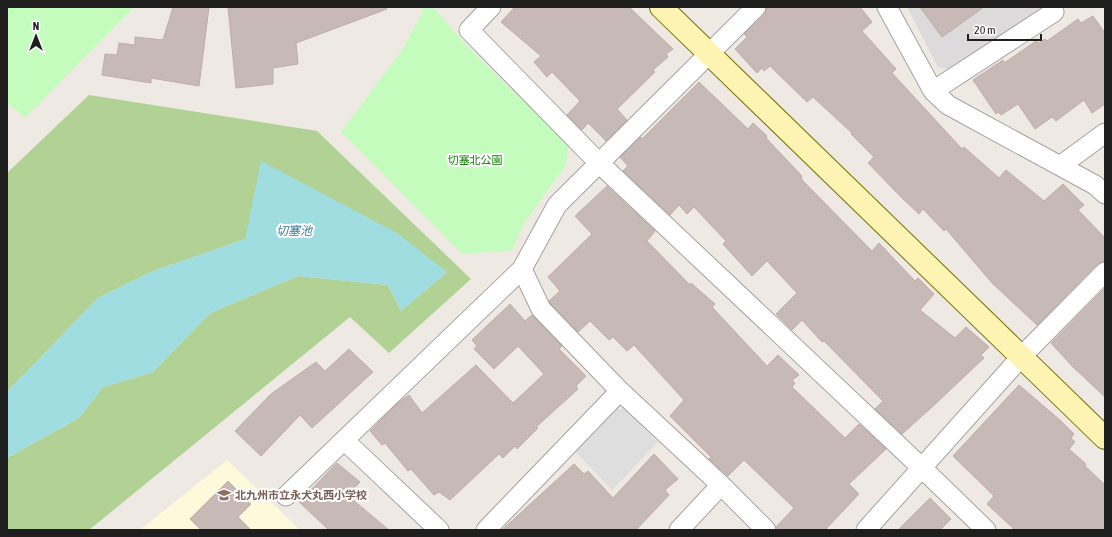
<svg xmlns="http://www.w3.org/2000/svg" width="1112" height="537" font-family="'Asap Condensed','Noto Sans JP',sans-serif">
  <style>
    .residential { fill: #dcdadb }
    .education { fill: #fff9dc }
    .forest { fill: #b2d195 }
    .park { fill: #c3fcbd }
    .parking { fill: #dedede }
    .water { fill: #a0dde0 }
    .building { fill: #c7bab6; stroke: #c2aca4 }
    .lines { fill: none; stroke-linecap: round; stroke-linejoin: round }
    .street-casing { stroke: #a2a2a2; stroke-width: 21 }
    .secondary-casing { stroke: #797000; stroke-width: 24 }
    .street { stroke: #fff; stroke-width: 19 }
    .secondary { stroke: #fdf3b3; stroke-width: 22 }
    .labels { text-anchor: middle; stroke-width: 4; stroke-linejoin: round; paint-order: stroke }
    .park-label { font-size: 11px; fill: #128205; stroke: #fff }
    .education-label { font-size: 11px; font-weight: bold; fill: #785e54; stroke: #fff; text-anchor: start }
    .water-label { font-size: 12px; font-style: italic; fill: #3c7d9b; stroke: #fff }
  </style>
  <rect width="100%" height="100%" fill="#efe9e3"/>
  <path class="residential" d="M907,7H1048L954,71L938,67Z"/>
  <path class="education" d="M227,460L300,530H140Z"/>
  <path class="forest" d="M89,95L317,131L471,279L389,353L350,317L89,530H7V458L79,418L103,387L153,372L210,313L298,276L388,285L401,311L447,272L245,239L151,272L98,298L7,392V173Z"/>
  <path class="park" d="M7,7H134L25,118L7,102Z
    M425,7H433L466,45L568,145L566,165L524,223L512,250L462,254L341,132L403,49Z"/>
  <path class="parking" d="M613,409H624L658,442L612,490L575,451Z"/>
  <path class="water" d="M261,161L397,233L447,272L401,311L388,285L298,276L210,313L153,372L103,387L79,418L7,458V392L98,298L151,272L245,239Z"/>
  <path class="building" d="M173,7H209L199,86L151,78V83L102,75L105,54L117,55L119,43L135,45V37L163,40Z
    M228,7H386L387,9L296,43L298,64L273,68V84L236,88Z
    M515,7H629L673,49L666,54L668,57L653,70L655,72L617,109L627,120L606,141L588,123L582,130L567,115L580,101L552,72L547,77L534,62L541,56L501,22Z
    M767,7H860L872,22L862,31L896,69L892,73L962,149L964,147L999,178L1006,170L1044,201L1063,184L1084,205L1078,210L1105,238V261L1097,264L1037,325L992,283L946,229L944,231L923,209L919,214L902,198L868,163L874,157L851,134L852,133L813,97L807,102L770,66L764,71L762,68L757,73L735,49L747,37L744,34L764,15Z
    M920,7H984L942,37Z
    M1093,16L1105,33V104L1092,113L1084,100L1056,121L1052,117L1035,129L1018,104L1001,115L998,112L996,114L973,80L1003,60L1004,63L1036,41L1039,43L1045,39L1047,41L1078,19L1081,23Z
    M699,82L748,129L753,123L767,136L766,138L801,175L802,180L872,251L879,243L915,281L918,278L934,294L920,310L955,338L966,327L989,347L981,355L984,358L931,408L902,434L875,409L883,401L824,341L822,342L802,320L792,330L776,314L797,293L767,261L752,276L723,244L726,241L694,207L687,214L679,205L670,215L623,171L628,166L620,157L641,137L642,139Z
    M607,186L655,231L647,241L690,285L691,283L715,304L712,307L767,366L778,355L799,375L792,380L795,383L792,387L845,438L859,424L886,449L849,484L859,494L825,530H777L776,527L794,508L744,460L728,476L709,459L711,457L670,416L684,400L634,345L627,351L613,337L609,340L590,321L578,332L550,303L549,301L560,291L548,277L592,234L575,216Z
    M1105,288V397L1073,367L1051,343Z
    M510,304L525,321L532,315L562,346L559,349L586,376L576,386L578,389L536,427L538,428L517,449L515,446L503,458L499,454L450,500L439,492L434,495L411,469L408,471L385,443L382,445L370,431L399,402L409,395L422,413L476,365L513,403L544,374L518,346L494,369L474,349L477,346L472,340Z
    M349,349L373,372L312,428L300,415L261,456L235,431L271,394L316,362L325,371Z
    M1019,385L1061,421L1074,434L1071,438L1075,442L1069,449L1086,464L1085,466L1105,485V530H1015L987,504L994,496L953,456Z
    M654,454L678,479L665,490L669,495L636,530H502L574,464L584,474L588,471L613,498Z
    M337,463L360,482L347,495L389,530H329L299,502Z
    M228,481L251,504L238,517L251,530H201L190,519Z
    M930,498L951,519L940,530H898Z"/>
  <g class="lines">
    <defs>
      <path id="street" d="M491,7L469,30L599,163L922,468L986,530
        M756,7L557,205L522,269L541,309L620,391L721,485L766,530
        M887,7L933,91L948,105L1095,185L1105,194
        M933,91L1054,12
        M1060,166L1105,133
        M344,440L439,530
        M286,496L522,269
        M486,530L620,391
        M679,530L721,485
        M866,530L1021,357L1105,272"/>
      <path id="secondary" d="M661,7L1105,438"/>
    </defs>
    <use href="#street" class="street-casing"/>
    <use href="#secondary" class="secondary-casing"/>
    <use href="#street" class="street"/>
    <use href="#secondary" class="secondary"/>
  </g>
  <defs>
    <symbol id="school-bare" viewBox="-9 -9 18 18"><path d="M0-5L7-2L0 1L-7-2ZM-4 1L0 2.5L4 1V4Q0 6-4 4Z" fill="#8d6e63" stroke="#fff" stroke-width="2.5" paint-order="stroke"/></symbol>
  </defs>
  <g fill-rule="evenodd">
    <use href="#school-bare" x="214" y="485" width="20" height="20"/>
  </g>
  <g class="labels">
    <g class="park-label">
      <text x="475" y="164">切塞北公園</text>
    </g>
    <g class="education-label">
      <text x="235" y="499">北九州市立永犬丸西小学校</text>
    </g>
    <g class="water-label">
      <text x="294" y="235">切塞池</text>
    </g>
  </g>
  <rect width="1112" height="537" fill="none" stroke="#1e1e1e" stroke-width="16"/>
  <g transform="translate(36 36)" stroke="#ffffff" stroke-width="3" paint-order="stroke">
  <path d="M0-3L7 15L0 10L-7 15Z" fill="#1e1e1e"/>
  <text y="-6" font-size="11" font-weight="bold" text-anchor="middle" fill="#1e1e1e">N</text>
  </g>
  <path d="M968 34v6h73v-6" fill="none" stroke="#1e1e1e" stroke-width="2"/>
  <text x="974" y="34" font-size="12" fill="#1e1e1e" stroke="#ffffff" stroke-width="3" paint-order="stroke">20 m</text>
</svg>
